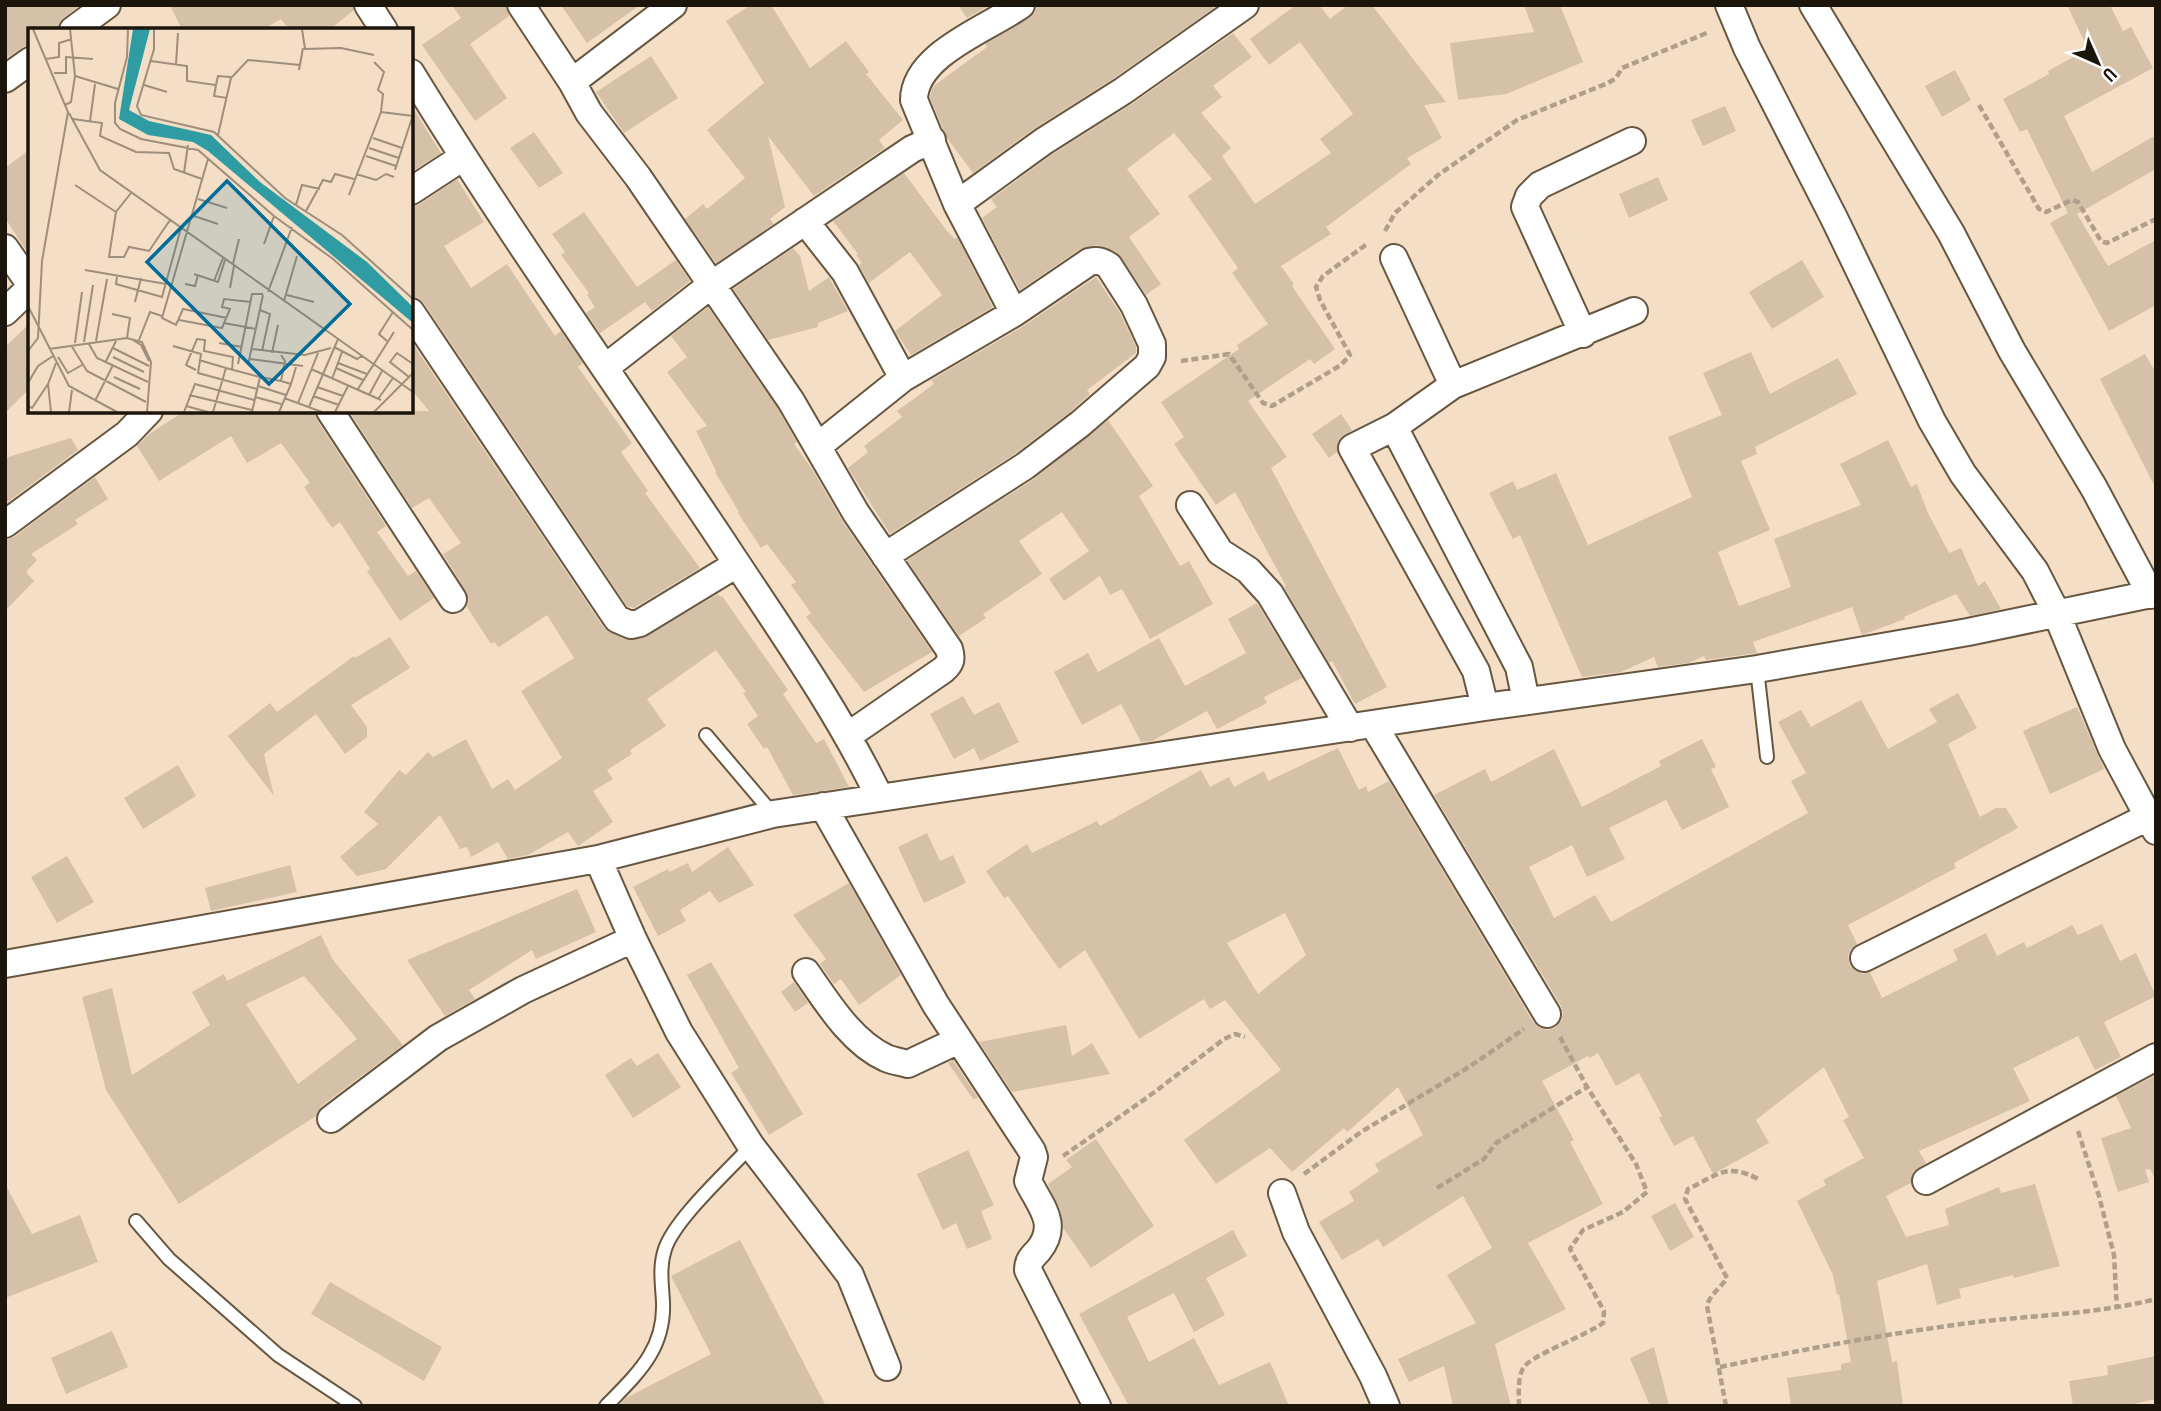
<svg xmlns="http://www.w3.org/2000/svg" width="2161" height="1411" font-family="'PT Sans Narrow',sans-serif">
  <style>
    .building { fill: #d4c1a8; fill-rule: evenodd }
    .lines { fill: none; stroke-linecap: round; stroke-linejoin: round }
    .lane-casing { stroke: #675640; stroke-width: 16 }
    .street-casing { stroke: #675640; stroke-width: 30 }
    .path { stroke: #b09f8b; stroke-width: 4.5; stroke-dasharray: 7 3.5; stroke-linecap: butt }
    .lane { stroke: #fff; stroke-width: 12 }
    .street { stroke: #fff; stroke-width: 26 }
    .inset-road { fill: none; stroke: #9e8e7c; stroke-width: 2 }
    .view { fill: #026c99; fill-opacity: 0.15; stroke: #026c99; stroke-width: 3.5 }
    .inset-edge { fill: none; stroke: #1c150c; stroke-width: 3.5 }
  </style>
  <rect width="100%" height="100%" fill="#f4dfc6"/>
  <path class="building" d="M5,5H80L63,18L58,30H30V45L21,48L5,59Z
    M170,5H352L354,10L329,30H290L281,19L262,30H182Z
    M452,5H505L509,16L470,44L507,98L475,121L422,45L461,18Z
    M561,5H640L587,43Z
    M751,5H771L810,68L846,41L869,72L866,74L903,120L879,140L885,148L814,196L768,136L785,207L770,219L774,224L716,263L685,219L703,204L707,209L745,178L707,130L764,83L726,21Z
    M958,5H990L967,18Z
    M1037,5H1212L1214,8L1114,78L1035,128L973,173L947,138L930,98L932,89L935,85L987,47L985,44L1029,18L1035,13Z
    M1296,5H1319L1330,19L1348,5H1372L1446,102L1424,105L1442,138L1407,158L1411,164L1326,227L1331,234L1281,266L1294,284L1292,286L1335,349L1314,364L1310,359L1248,401L1287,457L1271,468L1387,687L1355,704L1332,661L1329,663L1284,587L1286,586L1235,492L1216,505L1174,444L1184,437L1161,402L1239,349L1237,345L1268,324L1232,273L1238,268L1188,196L1212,179L1174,133L1127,169L1160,214L1129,237L1161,284L1146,295L1118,253L1108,248L1097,245L1080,249L1020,290L982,218L997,207L991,199L1053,154L1132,104L1233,33L1252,57L1213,86L1222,97L1201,113L1231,148L1222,156L1255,204L1331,153L1320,139L1353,114L1300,42L1269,65L1250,39Z
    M1524,5H1560L1583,62L1506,94L1458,100L1450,43L1534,32Z
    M2067,5H2110L2123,31L2131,27L2153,68L2064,116L2092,172L2156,135V169L2077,214L2108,266L2156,240V305L2109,331L2050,223L2068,213L2027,129L2020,132L2003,99L2049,74L2048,71L2088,49Z
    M651,56L678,98L624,133L596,92Z
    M1955,70L1971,100L1942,117L1925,86Z
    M411,105L441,153L411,172Z
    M1725,106L1736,131L1703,146L1691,120Z
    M534,132L563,173L539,188L510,148Z
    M30,149V256L5,218V168Z
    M904,173L947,231L955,239L957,237L993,307L911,355L895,331L942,295L910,252L869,283L859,265L862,263L856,255L858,254L833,221Z
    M1658,177L1668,200L1629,218L1619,194Z
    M457,179L484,222L444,246L471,288L507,264L555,336L561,331L583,363L578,367L632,443L621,452L648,491L645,493L700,568L634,608L627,606L424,303L419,298L411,296V207L420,204Z
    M584,212L637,287L676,260L690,281L652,311L645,302L600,333L586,313L595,307L587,295L589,293L561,255L565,252L552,234Z
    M793,248L800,256L809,291L829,277L848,311L818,323V327L768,340L733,289Z
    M1802,260L1824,297L1772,329L1749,292Z
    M1096,277L1120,313L1136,347V353L1087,390L1090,394L1070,412L1016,453L890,534L848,468L868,452L864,446L902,417L897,411L934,384L931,380L1022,327Z
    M708,307L778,409L797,442L794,444L812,469L843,522L932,652L864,692L806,617L811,613L791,585L796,582L767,544L761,548L738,513L739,512L715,472L716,471L696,431L707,426L667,372L687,357L671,336Z
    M30,323V388L5,413V347Z
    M411,341L604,628L625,639L643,638L718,594L720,597L722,596L788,690L783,694L816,743L824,739L849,787L793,795L767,747L764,749L747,724L758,716L743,693L746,692L716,650L647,699L666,726L630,750L632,754L607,770L613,779L593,791L613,822L578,846L568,832L528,855L508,859L498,842L471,857L467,847L460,849L440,815L386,869L357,876L340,857L378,824L364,812L399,770L406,775L428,752L433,757L466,739L492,789L508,779L515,790L562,758L521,691L574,658L547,615L499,647L494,642L491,644L467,607L469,599L466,591L443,554L461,543L429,498L412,508L349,411H429L411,389Z
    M1751,352L1770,394L1838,358L1857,394L1755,447L1757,454L1741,461L1770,530L1718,552L1739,606L1791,587L1774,539L1861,505L1840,464L1888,440L1911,487L1917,484L1927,511L1949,553L1961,548L1978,586L1985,581L2001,609L1970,616L1956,594L1904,617L1905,619L1862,635L1852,607L1753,642L1757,653L1706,660L1704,656L1689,663L1658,667L1654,657L1621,672L1582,677L1520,535L1513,539L1489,493L1513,481L1517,490L1556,473L1588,545L1692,497L1668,437L1722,415L1703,373Z
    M2145,354L2156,373V489L2100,379Z
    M185,411H314L317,420L386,526L377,532L408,576L416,571L434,598L400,621L367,571L370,569L340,522L332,528L304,487L310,483L281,443L247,463L231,436L159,481L137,446L149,434Z
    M1341,414L1352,430L1339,439L1337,452L1329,458L1312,434Z
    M1108,420L1153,486L1139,496L1180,566L1189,561L1213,604L1150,639L1122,589L1110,595L1100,576L1064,601L1049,579L1089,551L1062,512L1019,541L1042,574L983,614L986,618L959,636L907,560L1034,479Z
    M71,438L78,450L5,504V458Z
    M95,477L108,499L75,520L78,524L31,554L37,560L26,572L34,581L5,611V540L14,537Z
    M1257,603L1302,678L1264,697L1267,703L1217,729L1207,711L1152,741L1141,742L1121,704L1082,725L1054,672L1088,653L1098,672L1159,638L1185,686L1246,653L1228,619Z
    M390,637L410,668L351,705L367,727V737L345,754L316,714L264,754L274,796L228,736L270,703L277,712L354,656L355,658Z
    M1958,693L1977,728L1948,744L1980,817L1996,808H2006L2018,828L1954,863L1956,868L1848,925L1857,944L1851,949L1848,956L1850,966L1856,971L1862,974L1870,972L1882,998L1958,960L1953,950L1986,933L1997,956L2024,942L2027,948L2072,925L2078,935L2102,924L2120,961L2136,953L2156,996L2104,1022L2121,1057L2095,1070L2078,1036L2013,1068L2030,1101L1919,1151L1926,1163L1913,1172L1911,1183L1886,1196L1906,1237L1949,1225L1945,1209L1999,1187L2001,1193L2035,1184L2060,1266L2014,1278L2013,1275L1959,1289L1961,1298L1937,1305L1927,1264L1877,1281L1892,1362L1897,1361L1903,1406H1791L1787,1378L1841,1370V1364L1851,1362L1839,1294L1837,1295L1833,1275L1797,1201L1826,1185L1823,1180L1864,1158L1843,1120L1849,1117L1824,1067L1756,1120L1769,1143L1713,1174L1693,1136L1674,1146L1659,1118L1662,1116L1639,1073L1616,1086L1598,1053L1590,1058L1588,1056L1542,1081L1574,1140L1570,1142L1603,1204L1528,1243L1566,1309L1495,1344L1511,1406H1453L1444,1366L1409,1382L1398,1359L1476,1323L1447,1275L1492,1248L1463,1196L1383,1247L1378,1239L1342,1260L1319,1222L1354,1201L1349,1192L1379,1171L1375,1164L1423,1135L1398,1087L1353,1127L1347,1132L1344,1128L1292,1172L1270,1148L1216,1184L1184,1140L1281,1070L1225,1000L1210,1009L1204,999L1139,1039L1085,950L1059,969L1008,896L1004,898L986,871L1027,844L1032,853L1097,821L1100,826L1201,770L1210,787L1229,777L1234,787L1264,771L1268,781L1338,748L1359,790L1366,786L1368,792L1389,781L1533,1022L1540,1028L1548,1030L1556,1027L1561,1021L1563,1013L1561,1006L1434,795L1485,769L1491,782L1554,749L1582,807L1661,766L1659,761L1702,739L1716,767L1711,769L1729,807L1682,830L1666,800L1609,828L1625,859L1587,877L1572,845L1529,867L1554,918L1595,895L1611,922L1808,813L1791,781L1806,773L1778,722L1801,710L1811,727L1861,700L1888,749L1937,722L1929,709ZM1285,913L1306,955L1258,994L1227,943Z
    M963,696L974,715L999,702L1019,742L980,761L974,748L954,759L930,714Z
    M2077,707L2104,769L2050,794L2023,731Z
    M178,765L196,796L143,829L124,798Z
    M927,833L940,861L953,855L966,883L924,903L898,847Z
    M728,847L754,885L719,903L710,891L680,910L686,921L658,936L633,887L668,869L669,872L688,863L692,872Z
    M67,856L94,902L57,923L31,877Z
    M290,865L297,892L211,911L205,888Z
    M849,883L901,975L859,1005L841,979L834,984L820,964L826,959L793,915Z
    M577,889L596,932L536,959L532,950L469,990L475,999L445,1016L407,960Z
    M321,935L333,960L403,1045L321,1106L316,1116L179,1204L106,1090L82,997L112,988L132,1075L210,1025L192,992L224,974L227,981ZM304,976L357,1039L298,1084L246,1004Z
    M711,962L803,1114L769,1135L731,1073L739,1068L687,975Z
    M794,982L808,1003L795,1012L781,992Z
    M1066,1025L1072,1056L1092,1043L1110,1074L1012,1092L979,1042Z
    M658,1053L681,1087L633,1118L605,1075L631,1058L637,1066Z
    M953,1060L978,1098L973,1099L948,1063Z
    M2156,1075V1182L2150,1169L2145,1170L2149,1182L2118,1192L2101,1138L2131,1128L2116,1096Z
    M1096,1139L1154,1226L1091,1268L1063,1228L1060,1209L1048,1184L1072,1167L1066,1160Z
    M968,1150L994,1205L981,1211L992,1239L967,1249L956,1223L943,1230L917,1174Z
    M5,1184L32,1234L80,1215L98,1262L5,1298Z
    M1675,1203L1694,1237L1670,1251L1651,1216Z
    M1233,1230L1247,1256L1206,1278L1225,1315L1194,1332L1174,1293L1127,1317L1149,1362L1194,1338L1219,1385L1270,1362L1289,1406H1129L1079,1314Z
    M740,1240L826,1406H618L626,1398L711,1354L671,1276Z
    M330,1282L442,1347L424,1381L311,1314Z
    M112,1331L128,1367L66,1394L51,1358Z
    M1654,1347L1669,1406H1650L1630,1358Z
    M2156,1356V1399L2125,1406H2073L2069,1381L2108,1375L2107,1366Z"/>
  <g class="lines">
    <defs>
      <path id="lane" d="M1757,669L1767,757
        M706,735L773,814
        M136,1221L169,1259L278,1355L355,1406
        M606,1406C637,1374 665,1350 663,1302C662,1283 659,1267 665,1249C675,1219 728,1171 751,1146"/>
      <path id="street" d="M368,5L384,30
        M521,5L572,82L589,113L638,177L791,401L856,513L949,649C952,659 951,663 943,670L849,735
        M1729,5L1747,48L1834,218L1932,421L1963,474L2035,571L2056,612L2112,749L2156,831
        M1813,5L1951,233L2012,351L2094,488L2151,595
        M73,30L107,5
        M411,73C509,233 618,385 722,541C777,625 836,707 880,798
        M5,79L30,61
        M572,82L673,5
        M411,191L463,157
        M957,204L1044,141L1123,91L1245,5
        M805,221L845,272L903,378
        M5,248L30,284
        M1394,258L1453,385
        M5,312L30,288
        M411,312L617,619L631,625L640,623L737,564
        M1583,334L1525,207L1529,196L1540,185L1632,141
        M606,367L711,285L912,149L932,140
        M330,411L453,599
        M1394,427L1519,667L1526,701
        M818,446L903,378L1014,313
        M1190,505L1220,552L1248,570L1270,594L1350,728
        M5,524L127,434L149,411
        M885,556L1025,466L1080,424L1147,366L1152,357V344L1134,305L1109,266C1102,261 1098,260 1089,262L1014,313L957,204L914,100C914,54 989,28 1021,5
        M1485,707L1476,671L1352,448L1394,427L1453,385L1634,311
        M1373,724L1547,1014
        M823,806L936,1005L1032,1151L1034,1157L1028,1181C1040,1206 1060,1224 1038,1251C1032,1257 1028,1261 1028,1270L1097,1406
        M598,859L633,939L679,1032L751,1146L850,1275L887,1367
        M1864,958L2148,817
        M5,964L598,859L773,814L1485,707L1757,669L1968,632L2156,593
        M806,972C827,1002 851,1042 886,1058C893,1061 901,1062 908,1064L959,1040
        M331,1119L438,1038L523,990L633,939
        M1926,1181L2156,1057
        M1282,1193L1296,1232L1373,1376L1386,1406"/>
    </defs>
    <use href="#lane" class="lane-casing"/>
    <use href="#street" class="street-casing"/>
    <path class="path" d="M1979,105L2039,209L2046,212L2072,200L2078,202L2101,241L2107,243L2156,219
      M1385,231L1395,213L1438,175L1517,120L1608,83L1616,78L1622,68L1709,32
      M1181,361L1229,354L1263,403L1272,406L1341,365L1350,355L1320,300L1316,287L1323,276L1367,244
      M2078,1131L2099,1196L2114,1255L2117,1309
      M1063,1156L1148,1097L1224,1039L1235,1034L1245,1037
      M1304,1174L1361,1132L1469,1067L1524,1029
      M1437,1188L1484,1159L1496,1143L1587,1087
      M1720,1367C1805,1349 1890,1333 1977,1322C2037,1315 2097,1314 2156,1299
      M1519,1406C1519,1394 1517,1377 1524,1367C1532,1355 1587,1335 1603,1323L1604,1311L1570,1249L1583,1230L1623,1212L1647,1192L1636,1164L1587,1087L1560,1037
      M1726,1406L1707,1306C1710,1294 1720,1289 1727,1278L1685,1199L1688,1189C1718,1175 1726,1162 1758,1179"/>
    <use href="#lane" class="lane"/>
    <use href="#street" class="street"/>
  </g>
  <g transform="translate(28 28)">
    <rect width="385" height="385" fill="#f4dfc6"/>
    <path d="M105,1H122L101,82L121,93L183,107L232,154L339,234L385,279V295L180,123L165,114L120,107L91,91Z" fill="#2e9ca2"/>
    <path class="inset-road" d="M100,1L99,29L87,75V95L92,101L113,111L170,122L246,188L305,231L385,302M126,1V21L109,78L113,87L186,104L257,170L314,207L385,271M274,1L277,21L313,20L346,27M18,31L31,29V15L44,11M123,33L159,38V53L188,57L186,68L199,70M148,36L150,5M271,42L275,20M26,45H38V29L65,31M47,48L90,61M116,57L139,64M188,57L190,48L203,49M37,77L43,74L47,48L42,1M353,84L385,88M41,85L72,142L385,364M45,91L74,95L72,108L108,124L141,125L146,141L174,151M62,93L67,56M190,107L203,50L220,32L272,37M345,110L374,120M341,120L371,130M338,128L368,138M180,131L134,290L148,297L155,281L199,290M367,142L384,90M156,145L160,117M328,146L348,152L358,146L366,149M47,157L88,184M103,165L88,184L81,229H96L101,219L121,223L142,192M321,167L353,84L355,66L350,62L356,44L346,34M170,171L199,180M268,177L274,157L292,161M278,183L295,152L303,154L307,146L326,151M166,188L190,196M236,216L246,188M205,236L211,211M57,242L138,256M166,246L190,254L197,232M89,249L88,256L134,269L153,200M186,253L195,230M157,256L167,258L170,247M202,260L206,238M240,264L264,199M259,267L286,274M256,273L269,228M107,274L113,250M0,278L41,358L89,384M232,282L242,286L234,323M84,286L102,290L99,310M151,292L194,300L202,281L194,279L196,271L223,274M196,295L228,301M105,312L113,317L121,333M111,312L122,284L134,288M68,313L79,251M359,313L351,306L365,284M56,314L65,257M47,315L54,264M191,315L214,319M61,316L69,330L120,354M43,317L59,343L118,374M145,318L173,326L170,345L229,361M306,319L329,331L334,328M85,320L121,338M21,321L99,310L114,314L123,334L119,384M224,321L277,327L303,320M0,323L10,310L14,233L40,84L5,1M244,325L250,297M30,329L40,345L54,337M85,329L116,344M222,331L275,338M171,332L198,340M78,333L88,313M310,335L339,346M210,336L224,266H235M220,337L235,267M308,340L335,352M283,341L353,372M168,342L158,337L169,311L177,312L176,323L205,329L204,342M86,349L112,361M381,349L362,334L369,325L385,336M304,351L314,324M253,353L263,356L268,339M0,355L10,338L25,328M20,356L23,384M230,358L258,367M289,359L315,368M330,361L366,304M161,367L224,382M341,367L354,343M285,368L311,377M227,369L253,376M256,370L294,384M350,371L365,350M67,373L85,337M270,375L290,325M0,378L4,380L20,356L28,335M158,378L180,384M281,379L310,311M41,384L44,362M156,384L167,356L226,372M185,384L198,340L232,349M224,384L232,349L253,353L257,333L253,327M251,384L263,356M307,384L320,358M346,384L385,345"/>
    <path class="view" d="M199,153L322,276L241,356L119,234Z"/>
    <rect width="385" height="385" class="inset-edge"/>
  </g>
  <rect width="2161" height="1411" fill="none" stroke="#1c150c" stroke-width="14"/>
  <g transform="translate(2098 63) rotate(135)" stroke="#ffffff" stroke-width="5" paint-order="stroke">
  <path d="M0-5L12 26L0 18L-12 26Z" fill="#1c150c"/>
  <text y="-10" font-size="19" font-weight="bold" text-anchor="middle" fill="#1c150c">U</text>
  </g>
</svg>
